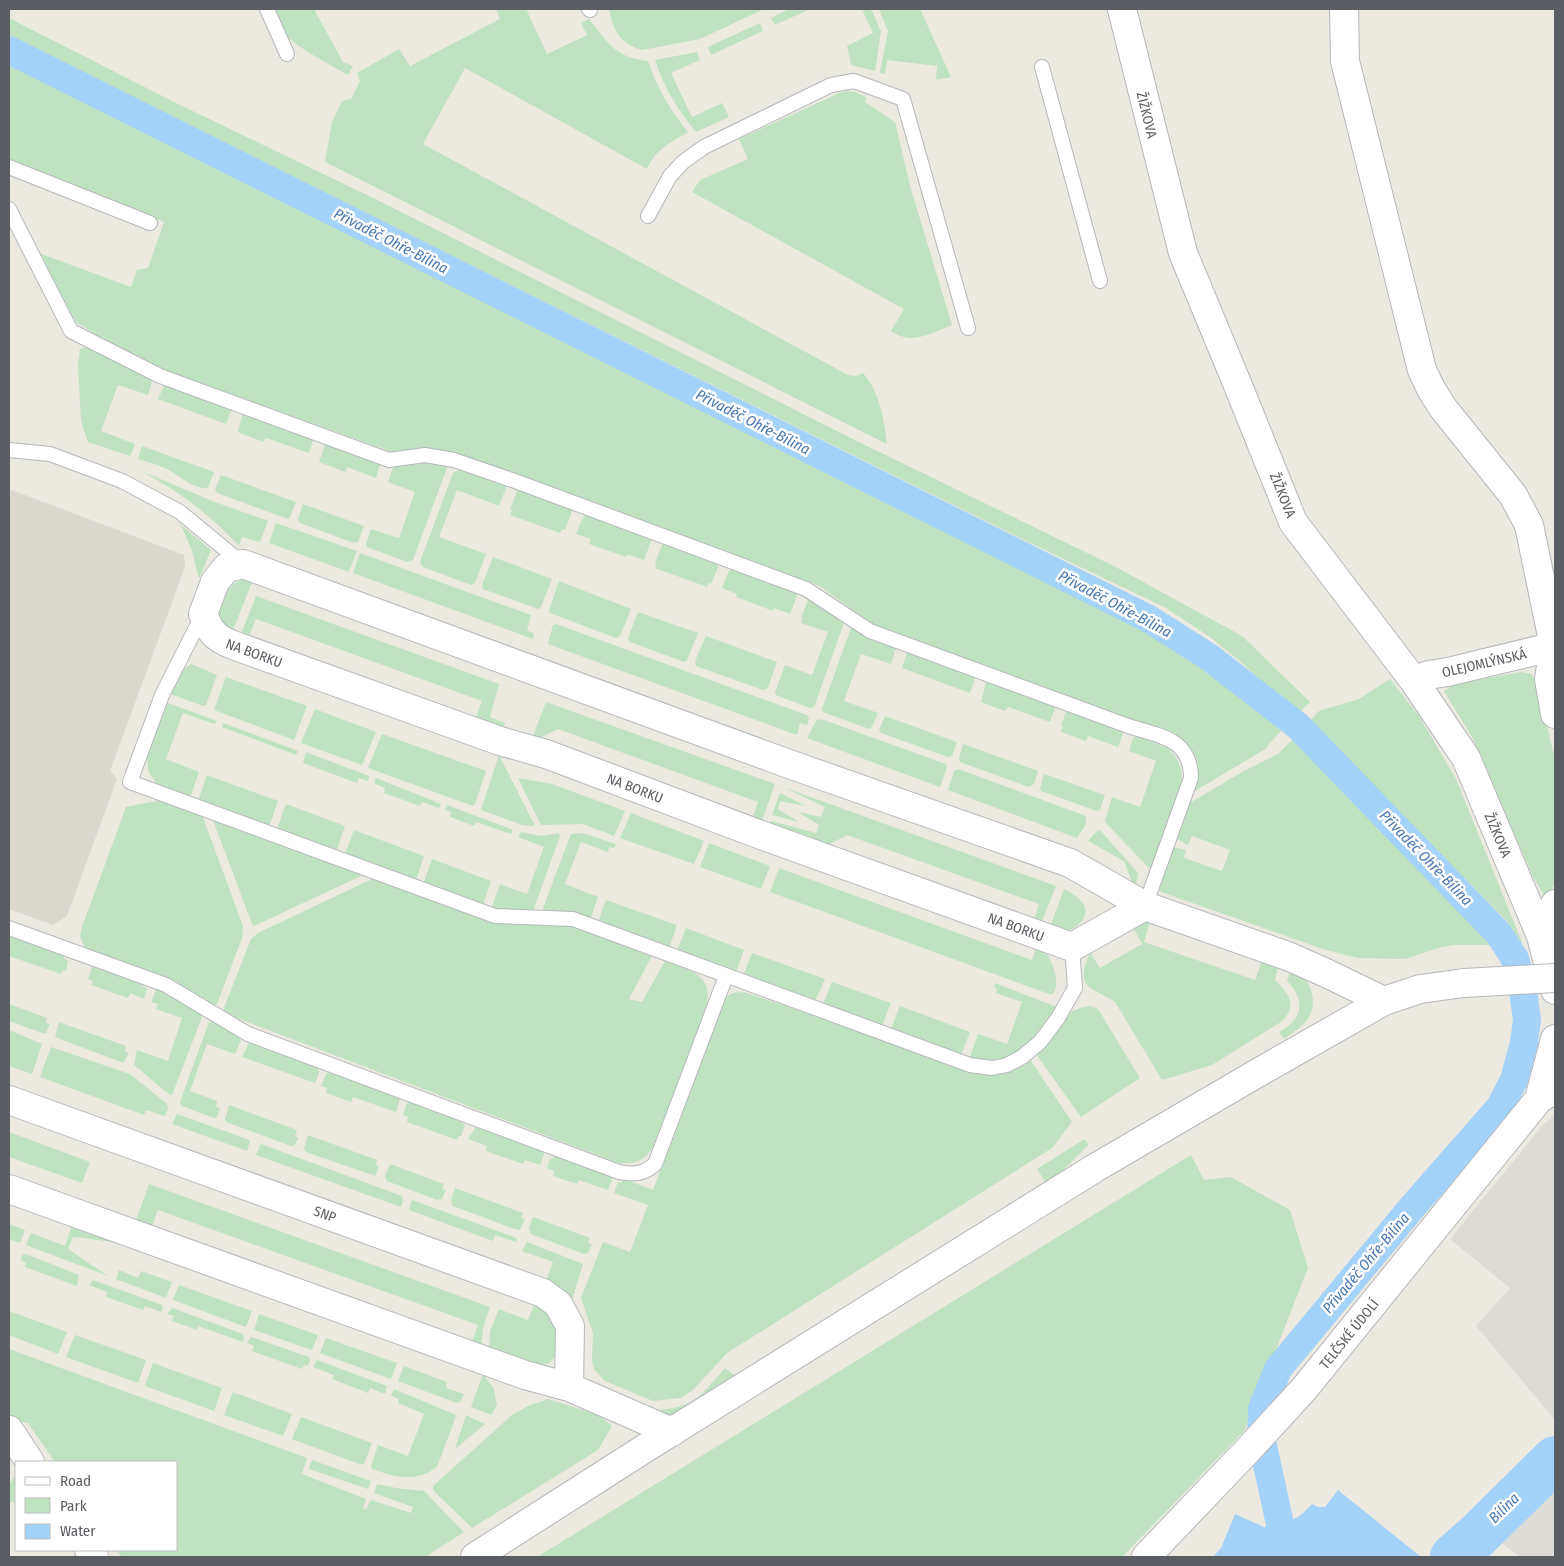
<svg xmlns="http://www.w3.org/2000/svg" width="1564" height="1566" font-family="'Fira Sans Condensed',sans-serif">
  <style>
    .industrial { fill: #dddbd6 }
    .education { fill: #dbd8cf }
    .green { fill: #bfe2c0 }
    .water { fill: #a4d2f8 }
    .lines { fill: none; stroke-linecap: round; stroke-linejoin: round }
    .canal { stroke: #a4d2f8; stroke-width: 28 }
    .river { stroke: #a4d2f8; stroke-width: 46 }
    .lane-casing { stroke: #b4b7bb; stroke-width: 16 }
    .street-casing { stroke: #b4b7bb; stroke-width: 30 }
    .lane { stroke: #fff; stroke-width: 14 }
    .street { stroke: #fff; stroke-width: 28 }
    .street-bridge-casing { stroke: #b4b7bb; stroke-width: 30; stroke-linecap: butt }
    .street-bridge { stroke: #fff; stroke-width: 28 }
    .labels { text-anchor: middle; stroke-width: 5; stroke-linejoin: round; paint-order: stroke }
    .street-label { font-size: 14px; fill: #5a5d61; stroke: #fff }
    .water-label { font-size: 15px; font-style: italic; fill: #4678b1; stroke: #fff }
  </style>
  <rect width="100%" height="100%" fill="#ece9e1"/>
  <path class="industrial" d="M1555,1114V1420L1476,1326L1510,1288L1450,1239L1542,1126Z
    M1555,1477V1557H1520L1498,1540Z"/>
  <path class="education" d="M9,489L184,555L185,567L110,771L117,779L67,916L53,925L9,909Z"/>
  <path class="green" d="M275,9H314L343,62L353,66L348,75C333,66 295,47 285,34C279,28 276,17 275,9Z
    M496,9H526L547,54L587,35L581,23L589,19C608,43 616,58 648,61C657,88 670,110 688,132C670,143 656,149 647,169L465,68L423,144L848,375L856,376L863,373C880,392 884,420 887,444L325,162L332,122L342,101L351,99L360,81L357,73L399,49L410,66L500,19Z
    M609,9H764L700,39L642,50C620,43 613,31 609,9Z
    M789,9H810L775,25L771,18Z
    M862,9H871L881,31L875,71L851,65L847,46L873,33Z
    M879,9H920L951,77L936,80L937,66L887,60L885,74L880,73L888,31Z
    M9,18L174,102L373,198L865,445L1114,566L1242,636L1310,702L1298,714L1242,663L1210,637L1166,608L1028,542L9,35Z
    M760,23L763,31L711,55L708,47Z
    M697,52L700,60L671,73L692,117L722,103L729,117L696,132C678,110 664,88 655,60Z
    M9,61L97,104L329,224L551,336L1143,629L1206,668L1283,729L1269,744L1267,748L1193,792C1201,763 1201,752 1174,736L874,625L820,586L465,456L427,449L392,452L156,367L102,338L77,323L69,312L39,253L131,287L137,270L148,268L164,222L9,159Z
    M846,91L855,92L866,97L865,102L895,122L910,186L952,325C931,333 912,346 891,331L904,309L692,192L700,180L748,159L739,139L839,93Z
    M89,347L150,378L152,382L148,395L118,385L101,431L135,444L130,456L88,442L81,421L78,365L80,349Z
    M166,384L230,407L231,410L226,424L158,399L164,386Z
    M246,413L312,437L313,441L309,453L266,438L263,442L238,432L242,415Z
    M327,443L380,461V465L376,478L347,467L345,472L319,462L325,445Z
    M142,446L214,472L208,488C193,490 178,474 165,468C156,464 146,462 138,459Z
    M425,461L446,466L447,468L413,560L407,562L367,547L366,544L371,529L399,538L415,492L388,482L393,468L396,465Z
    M461,469L505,484L506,488L499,506L457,490L439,537L486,554L475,583L471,585L423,567L420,562L453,473Z
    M139,470L212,501L268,521L260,542L242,537L239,546C211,515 176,489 139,470Z
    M221,475L296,502L290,517L288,519L217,493L215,489Z
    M521,490L570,509L572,511L565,530L562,529L560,533L510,515L512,510H510L517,491Z
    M303,504L364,526L358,542L354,543L300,523L298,520Z
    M586,514L650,538L651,541L644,560L627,554L626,557L589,544L591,539L576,534L583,517Z
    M276,523L357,551L349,572L269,543Z
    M181,525L211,550L199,579L192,551Z
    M665,544L717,563L718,567L711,584L708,583L707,587L655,568L656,564L655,563L662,545Z
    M360,553L531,615L527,630L534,634L533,639L353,573Z
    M493,557L552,579L541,607L538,609L483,589L482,585Z
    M732,569L795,592L797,596L790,614L774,608L773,611L736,597L737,594L722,588L729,571Z
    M247,577H254L233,630L221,624L217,611C224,595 229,583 247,577Z
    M559,581L631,609L620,636L616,638L550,613L549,610Z
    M256,596L499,684L490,717L505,723L503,729L475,719L482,701L256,619L249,636L241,634Z
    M811,598L844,620V623L814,707L810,708L776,695L775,692L785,665L812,675L828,632L801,623L803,618H801L808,600Z
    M638,612L698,633L687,660L684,662L630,642L628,638Z
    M556,624L807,715L809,719L807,725L800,723L797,735L548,644L553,625Z
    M855,627L894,646L896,649L891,664L861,654L844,701L878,713L872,727L869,729L823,712L822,709L851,628Z
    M706,636L777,662L768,688L763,690L696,666L695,661Z
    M907,652H911L974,675L975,679L970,693L902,668Z
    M191,664L217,675L206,705L203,706L168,693L181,671Z
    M1521,672L1531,674L1537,683L1555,760V882L1551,891L1544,895L1534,879L1472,737L1444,691L1455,684Z
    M226,677L307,706L294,740L214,710Z
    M1390,679L1419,716L1456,779L1523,945L1507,921L1309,722L1319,711L1359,699Z
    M990,681L1054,705L1055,708L1050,722L1008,707L1005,711L981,702L986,682Z
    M546,702L775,784L761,823L752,820L758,802L558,729L534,741L533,736Z
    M168,703L217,721L214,724L183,713L166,759L199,772L190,798L158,786L148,771L147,754Z
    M315,709L376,732L362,765L301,743Z
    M1070,711L1122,729L1123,733L1118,747L1088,736L1086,741L1061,732L1063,727L1061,726L1066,712Z
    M885,716L957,742L952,756L948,757L881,733L879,730Z
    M821,719L946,764L947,767L940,787L807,738L816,721Z
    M223,723L298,751L296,755L222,727Z
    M382,734L486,771L475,804L473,806L368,768Z
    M1137,736L1167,748L1176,757L1181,769L1182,781L1175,805L1152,868H1149L1105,822L1112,797L1140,807L1156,761L1129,751L1133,738Z
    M1294,738L1480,924L1494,945H1454L1441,947L1405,959L1358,958L1326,950L1161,892L1159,887L1173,847L1186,850L1184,858L1222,871L1230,850L1192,836L1188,845L1175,838L1188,804L1244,771L1278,754Z
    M963,744L1038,771L1034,784L1029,787L960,762L959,759Z
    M306,752L369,776L368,781L359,778L357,783L303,763Z
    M499,755L535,826L522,825L481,810Z
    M958,769L1086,816V824L1077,838L948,790L954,771Z
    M1044,774L1105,795L1100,810L1097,811L1041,791L1040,788Z
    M207,775L278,801L269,827L198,801Z
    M376,778L441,804L439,808L422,802L420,806L384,793L385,788L374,783Z
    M518,778L552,784L625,811L614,836L583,824L541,825Z
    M783,787L1056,886L1040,926L1033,923L1039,904L847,835L826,846L769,826L771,821L816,833L819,825L798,812L821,817L825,807Z
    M780,793L806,806L780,801L778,809L799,822L772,815Z
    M161,800L202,815L243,926L242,938L217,1004L210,1005L94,952L85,948L80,936L82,927L126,807Z
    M286,804L345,826L336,852L277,829Z
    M447,805L513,830L511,834L476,822L474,826L450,817L451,812L445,810Z
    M631,813L704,841L694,864L620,838Z
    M213,820L363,875L254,926L252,924Z
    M354,830L424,856L416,881L345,854Z
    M1100,830L1138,873L1135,891L1124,861L1088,841L1097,831Z
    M521,832L541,836L559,833L560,836L533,911L503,912L491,909L500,884L527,894L544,847L518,837Z
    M582,833L616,844L614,848L609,847L608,852L581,842L565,884L598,897L590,920L545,912L543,908L571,834Z
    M709,843L770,866L761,889L700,867Z
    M432,859L491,881L483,905L423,884Z
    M779,868L1032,960L1036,949L1047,954C1053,966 1061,982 1053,994H1049L770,892Z
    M374,878L494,923L569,926L652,956L629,999L642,1002L665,961C688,969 712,974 707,1003L658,1140C646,1159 641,1164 618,1163L224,1013V1008L251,939L258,933Z
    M1064,889C1076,895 1093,906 1082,921C1078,925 1075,929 1069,930C1063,931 1055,930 1049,930Z
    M606,900L677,925L669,948L598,922Z
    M1146,921L1150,922L1144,942L1255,980L1262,961L1278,967L1275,980C1290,995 1298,1006 1281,1022L1212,1065L1162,1080L1115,1002C1088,985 1075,989 1090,952L1100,968L1142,944L1133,927L1139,922Z
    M686,928L744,950L736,972L677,951Z
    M11,936L64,955V958L68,961L66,971L63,970L61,974L9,956L11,951L9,950V938Z
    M752,953L825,979L815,1001L743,976Z
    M95,966L143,983L142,986L147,988L144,999L130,993L128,998L91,985L93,981L88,979L92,967Z
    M1290,971C1295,973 1300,975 1304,978C1314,988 1316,1008 1308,1019C1302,1027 1292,1033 1284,1039L1279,1032C1303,1020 1306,1000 1287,981Z
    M832,982L891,1003L882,1026L823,1004Z
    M995,983L1057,1007C1042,1033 1017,1062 985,1061C980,1061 974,1059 970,1057L978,1034L1007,1044L1022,1002L996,993L997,989L994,987Z
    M159,989L200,1013L202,1017L172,1095H170L134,1065L137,1050L168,1061L182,1018L156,1009L158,1004L151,1002L156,990Z
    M744,992C798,1010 853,1030 907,1049C931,1057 955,1070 980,1074C998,1076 1015,1070 1031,1061L1072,1122L1052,1148L727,1353L692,1391L680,1398L653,1401L605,1381L594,1369L592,1361L593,1333L581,1298L603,1242L630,1252L648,1205L614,1193L618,1182L621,1183L624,1179L653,1190L725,998L732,993Z
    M9,1004L47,1018L46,1023L50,1024L45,1034L42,1033L9,1021Z
    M900,1006L970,1032L961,1055L891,1029Z
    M1090,1006L1098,1009L1140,1078L1081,1117L1038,1057V1053L1072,1011L1080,1008Z
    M213,1021L239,1038L241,1041L235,1054L207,1044L190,1091L217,1101L216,1107L220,1108L217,1117L214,1118L182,1106L180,1102L209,1022Z
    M59,1022L126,1046L125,1051L129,1053L124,1062H121L57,1038L55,1036Z
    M9,1030L42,1044L32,1074L9,1066Z
    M251,1042L318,1066L319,1073L315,1083L242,1057L249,1043Z
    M51,1047L130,1074L167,1104L168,1109L165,1116L146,1110L144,1115L40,1077Z
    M331,1071L400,1098L396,1112L353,1097L351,1102L326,1093L327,1088L321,1086L326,1074Z
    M411,1101L462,1120V1123L465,1125L461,1136H459L457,1140L407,1122L408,1117L403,1115L407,1103Z
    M229,1105L297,1130L295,1136L298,1138L294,1146H291L226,1122L225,1119Z
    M177,1114L247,1139L250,1141L247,1151L172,1124Z
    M477,1125L543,1150L545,1152L540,1165L525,1160L523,1164L486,1151L487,1146L468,1139Z
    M9,1132L90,1162L82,1183L9,1157Z
    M308,1135L377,1160L376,1165L379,1167L375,1176L306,1152L304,1148Z
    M1083,1140H1086L1088,1145L1050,1184L1046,1183L1037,1169Z
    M261,1144L402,1196L403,1201L401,1207L256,1155Z
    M556,1154L613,1177L608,1190L579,1180L577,1184L553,1176L554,1171L547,1168L550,1159H552Z
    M1191,1155L1204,1180L1231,1177L1290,1210L1308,1268L1244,1431L1122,1557H537Z
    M390,1164L444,1184L442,1189L446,1190L442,1199L437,1200L387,1181L385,1176Z
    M149,1184L490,1307L483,1328L481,1347L471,1344L478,1325L158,1210L151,1229L135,1223Z
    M455,1188L523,1213L521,1218L525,1219L521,1228L519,1230L515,1229L453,1206L451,1200Z
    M412,1200L514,1237L517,1239L516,1242L495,1235L493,1241L409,1210Z
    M533,1217L590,1238L588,1243L592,1244L588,1253L584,1254L531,1234L529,1229Z
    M9,1224L25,1230L20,1243L9,1239Z
    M72,1225L121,1243L73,1237L68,1249L108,1276L26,1245L31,1233L65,1246Z
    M527,1242L583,1264L572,1300L556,1286L546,1281L553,1262L522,1251Z
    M26,1254L79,1275L77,1286L25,1267L26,1263L21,1260L22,1255Z
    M119,1270L138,1278L141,1271L172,1282L166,1298L116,1279Z
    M93,1280L162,1305L163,1308L161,1312L145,1306L143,1310L106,1297L107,1292L89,1285Z
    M179,1285L252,1311L246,1327L173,1300Z
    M535,1303L545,1307L559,1328L556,1356L549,1363L540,1366L489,1350L490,1331L499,1309L528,1320Z
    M172,1308L243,1334L244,1336L243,1342L198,1326L197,1330L172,1321L174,1316L167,1314Z
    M9,1311L67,1332L58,1354L9,1335Z
    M259,1314L318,1335L312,1350L254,1330Z
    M75,1335L146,1360L138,1383L66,1357Z
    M251,1337L309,1357L310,1360L308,1366L304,1364L302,1369L252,1351L254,1346L247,1343Z
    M326,1338L397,1363L391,1379L320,1353Z
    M9,1349L307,1458L302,1474L366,1499L363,1509H366L371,1500L411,1513L413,1507L374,1493L377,1484L396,1488L424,1491L464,1532L425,1557H122L116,1550H176V1462H55L28,1423L15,1421L9,1415Z
    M317,1360L387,1386L385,1394L370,1388L368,1393L332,1379L334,1375L313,1367Z
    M153,1363L222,1388L214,1411L145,1386Z
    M404,1366L447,1382L446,1388L464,1394L461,1401L457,1403L398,1381Z
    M725,1368L734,1375L735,1380L680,1416H670L658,1410C697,1407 701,1395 725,1368Z
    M483,1374L494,1389L497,1405L491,1415L471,1407Z
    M394,1389L454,1414L456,1416L437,1467C416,1483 395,1477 372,1469L371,1466L378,1445L408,1456L424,1414L398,1403L399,1399L391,1396Z
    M233,1392L292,1414L283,1436L224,1415Z
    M548,1399L598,1415L612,1426L598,1450L472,1528L433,1490V1486L512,1415L528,1406Z
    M466,1415L485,1424L455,1449Z
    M301,1417L372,1443L364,1464H359L292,1439Z
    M312,1460L371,1481L368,1489L309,1469Z
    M14,1477H16V1504L9,1501V1485Z"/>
  <path class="water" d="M1338,1490L1421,1557H1213L1221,1548L1235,1514L1264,1527L1291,1521L1302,1514L1312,1504L1318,1507H1325Z"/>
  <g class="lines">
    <path class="canal" d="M9,50L1149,619L1209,657L1298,726L1499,934L1515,959L1522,983L1527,1020L1524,1043L1514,1080L1500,1107L1414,1205L1278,1369L1262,1409L1261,1437L1280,1524L1302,1557"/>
    <path class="river" d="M1453,1557L1477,1536L1555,1459"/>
    <defs>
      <path id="lane" d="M267,9L287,54
        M589,9L590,10
        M1042,67L1100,281
        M9,167L150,223
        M9,209L71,331L160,376L389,460L425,455L454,460L515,481L806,589L870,631L1131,727C1162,736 1191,740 1191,778L1145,906
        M648,216L670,176L683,162L704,147L831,85L854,81L903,99L968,328
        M9,450L50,454L122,481L180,512L243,564
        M203,614L162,695L130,782L495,916L573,919L970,1065L992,1068L1007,1065L1022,1057L1040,1042L1058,1018L1075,988L1072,947
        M9,928L166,985L248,1034L619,1172C634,1175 644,1174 655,1164L726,976"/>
      <path id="street" d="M1122,9L1183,253L1237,383L1293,522L1414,681L1466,758L1541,936L1555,990
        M1344,9L1345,61L1422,370L1431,389L1443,408L1513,495L1529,525L1554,646L1549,679L1555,714
        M1414,681L1428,675L1448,672L1555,646
        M1145,906L1072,947L761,835L546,754L500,741L233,645C215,638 210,632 203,614L215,582L226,568L243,564L789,764L1070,863L1145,906L1290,957L1326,973L1384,1001
        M1541,936L1555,904
        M1555,1039L1539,1099L1555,1089
        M9,1100L543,1293L558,1304L570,1326L569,1387
        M9,1189L525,1375L569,1387L672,1432
        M9,1430L30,1462
        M89,1550L94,1557
        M475,1557L647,1447L1095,1168L1261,1071L1384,1001L1420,989L1464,983
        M1146,1557L1247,1451L1304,1389L1539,1099"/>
    </defs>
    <use href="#lane" class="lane-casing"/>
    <use href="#street" class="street-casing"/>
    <use href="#lane" class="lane"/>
    <use href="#street" class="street"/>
    <defs>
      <path id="street-bridge" d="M1464,983L1555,978"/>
    </defs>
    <use href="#street-bridge" class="street-bridge-casing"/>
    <use href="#street-bridge" class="street-bridge"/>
  </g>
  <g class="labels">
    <g class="street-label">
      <text transform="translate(1147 115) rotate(76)" y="5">ŽIŽKOVA</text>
      <text transform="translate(1283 495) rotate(68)" y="5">ŽIŽKOVA</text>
      <text transform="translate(254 653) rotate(20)" y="5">NA BORKU</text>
      <text transform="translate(1484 663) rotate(-13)" y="5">OLEJOMLÝNSKÁ</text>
      <text transform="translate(635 788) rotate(21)" y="5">NA BORKU</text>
      <text transform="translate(1498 835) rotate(67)" y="5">ŽIŽKOVA</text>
      <text transform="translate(1016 927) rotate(20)" y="5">NA BORKU</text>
      <text transform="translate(325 1214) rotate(20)" y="5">SNP</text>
      <text transform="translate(1349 1334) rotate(-51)" y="5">TELČSKÉ ÚDOLÍ</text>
    </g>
    <g class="water-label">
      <text transform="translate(391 241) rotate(27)" y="5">Přivaděč Ohře-Bílina</text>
      <text transform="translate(753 422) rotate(27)" y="5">Přivaděč Ohře-Bílina</text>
      <text transform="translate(1115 604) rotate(28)" y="5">Přivaděč Ohře-Bílina</text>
      <text transform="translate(1426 858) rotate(46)" y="5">Přivaděč Ohře-Bílina</text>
      <text transform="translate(1366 1263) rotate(-50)" y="5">Přivaděč Ohře-Bílina</text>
      <text transform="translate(1504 1508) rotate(-44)" y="5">Bílina</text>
    </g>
  </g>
  <rect width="1564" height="1566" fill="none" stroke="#5a5d61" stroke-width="20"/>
  <rect x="15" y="1461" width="162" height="90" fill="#ffffff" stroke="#bdbec0"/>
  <rect x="25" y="1477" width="25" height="8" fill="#ffffff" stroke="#bdbec0"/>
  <text x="60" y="1486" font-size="15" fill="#5a5d61">Road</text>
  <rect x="25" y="1498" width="25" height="15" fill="#bfe2c0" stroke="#bdbec0"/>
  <text x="60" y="1511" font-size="15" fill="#5a5d61">Park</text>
  <rect x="25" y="1524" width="25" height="15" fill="#a4d2f8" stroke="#bdbec0"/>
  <text x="60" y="1536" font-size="15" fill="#5a5d61">Water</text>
</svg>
